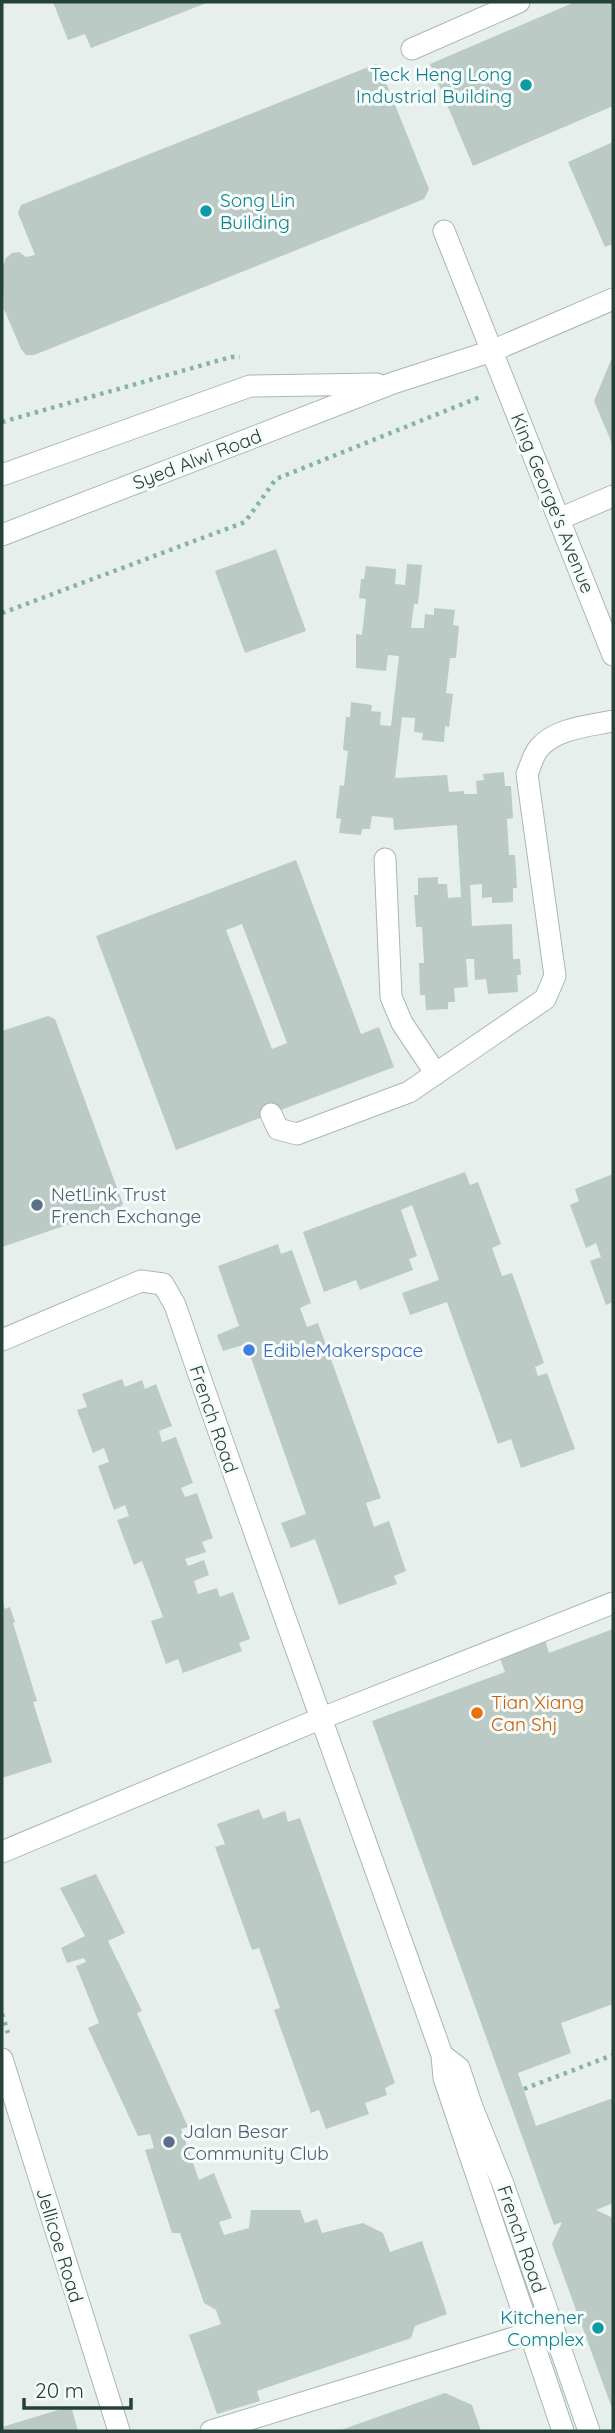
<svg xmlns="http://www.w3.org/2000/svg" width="615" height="2433" font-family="Quicksand,sans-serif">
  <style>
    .building { fill: #bbcac4; fill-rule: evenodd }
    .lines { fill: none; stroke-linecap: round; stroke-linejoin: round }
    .minor-casing { stroke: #a8b8b2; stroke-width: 23 }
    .path { stroke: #86b3a5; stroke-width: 4.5; stroke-dasharray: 3.5 5; stroke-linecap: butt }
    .minor { stroke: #fff; stroke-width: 21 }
    .culture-dot { fill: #0f9aa8; stroke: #f7fbf9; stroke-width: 2.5 }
    .service-dot { fill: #5c6f8a; stroke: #f7fbf9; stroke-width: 2.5 }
    .shop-dot { fill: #3f7fe0; stroke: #f7fbf9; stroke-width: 2.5 }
    .food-dot { fill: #e8710a; stroke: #f7fbf9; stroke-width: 2.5 }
    .labels { text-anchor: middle; stroke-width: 6; stroke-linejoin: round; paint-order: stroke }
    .culture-label { font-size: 19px; fill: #0d838f; stroke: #f7fbf9; text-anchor: end }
    .street-label { font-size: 19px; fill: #24423a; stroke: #f7fbf9 }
    .service-label { font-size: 19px; fill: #4e5e75; stroke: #f7fbf9; text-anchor: start }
    .shop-label { font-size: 19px; fill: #366cbe; stroke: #f7fbf9; text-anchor: start }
    .food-label { font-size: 19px; fill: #c56008; stroke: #f7fbf9; text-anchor: start }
  </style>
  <rect width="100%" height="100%" fill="#e6efeb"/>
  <path class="building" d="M53,2H209L91,48L85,34L68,40Z
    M575,2H613V106L473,166L430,64Z
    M376,64L380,68L429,189L424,199L34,355H26L21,349L4,309L2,268L6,258L12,253L19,252L26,257L35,255L18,213L21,205Z
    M613,142V244L605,247L568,162Z
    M613,359V446L594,401L611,360Z
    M276,549L306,631L245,653L215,571Z
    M407,564L422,565L418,604H414L411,628H424L425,614L434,615V608L455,610L453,625L459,626L456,658H450L446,693L453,694L449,727L445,726L444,742L422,740L423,733L414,732L415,718L402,717L395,778L447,775L449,792L464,791V794H477L476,781L484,780L483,774L504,772L505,786H511L513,818L507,819L509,855H515L517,888H513V902L492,903V897L482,898V884L470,885L472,926L512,924L513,959H520L521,975H517L518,992L488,994L486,979L475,980L474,959H466L468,987L454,988L455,1002H448V1009L426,1010L425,995H420L419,963H424L422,927H416L414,895H418V878L438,877V884H447L448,898L461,897L457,825L394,830L393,818L372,816L370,829H362L361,835L339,833L341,819L336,818L340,785L344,786L348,751L343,750L346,717H350L351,702L372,705L371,711L381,712L380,725L391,726L399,656L388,655L386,671L356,668V634L362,635L366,599L359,598L361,579H364L366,566L396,569L395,584L405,585Z
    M296,860L361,1034L379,1027L394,1067L176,1150L96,936ZM242,924L287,1043L272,1049L226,930Z
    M48,1016L55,1019L123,1204L120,1207L2,1247V1031Z
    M465,1172L470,1185L478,1182L501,1244L492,1248L502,1276L512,1273L544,1363L535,1367L538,1376L547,1373L575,1449L521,1468L511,1439L498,1444L447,1302L410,1315L402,1293L439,1280L412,1205L401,1210L417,1256L409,1259L413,1270L360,1290L356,1280L324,1292L303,1232Z
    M613,1174V1302L606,1305L590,1261L601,1257L596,1243L586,1248L570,1205L579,1201L575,1189Z
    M278,1244L281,1254L292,1250L311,1303L300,1308L307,1327L318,1323L381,1498L366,1503L374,1527L389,1521L406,1571L394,1576L397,1584L339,1605L315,1539L291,1548L281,1523L306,1514L246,1344L223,1351L217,1335L239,1326L218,1266Z
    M122,1379L125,1387L142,1380L145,1389L156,1384L172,1426L159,1431L162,1442L176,1437L193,1483L181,1488L185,1497L197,1493L213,1538L202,1542L206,1552L185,1559L188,1566L204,1560L209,1575L194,1581L198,1594L217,1588L220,1597L233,1592L250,1639L239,1643L242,1651L183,1673L178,1659L166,1664L151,1621L163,1617L142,1561L134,1565L117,1520L129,1516L125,1505L114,1510L98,1466L109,1462L104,1448L93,1453L77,1410L87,1407L82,1394Z
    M2,1600L5,1609L10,1607L15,1622L13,1623L37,1701L33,1702L52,1762L2,1778Z
    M613,1629V2004L561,2023L571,2053L518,2073L536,2126L613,2098V2203L596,2210L613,2218V2411L552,2244L562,2222L554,2225L372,1721L505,1672L498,1653L544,1636L549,1653Z
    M259,1809L263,1819L285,1811L288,1822L300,1818L395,2083L385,2088L387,2095L365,2103L369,2114L326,2129L319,2110L311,2113L274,2010L280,2008L259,1948L252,1950L215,1847L225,1844L217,1824Z
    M96,1874L125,1933L108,1941L142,2011L137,2013L188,2127L181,2129L199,2180L214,2173L232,2218L219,2222L224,2235L249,2228L251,2210H300L305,2223L317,2219L322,2233L363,2223L383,2233L390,2252L422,2241L447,2314L415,2326L411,2338L257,2391L260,2401L217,2414L189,2335L221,2324L216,2310L204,2303L180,2233H172L145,2150L154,2148L150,2134L138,2136L88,2028L99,2023L76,1966L86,1962L84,1958L67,1963L61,1948L85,1936L60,1888Z
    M445,2393L472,2405L481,2431H338Z
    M71,2406L78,2431H2V2427Z"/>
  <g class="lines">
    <defs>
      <path id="minor" d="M412,49L519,2
        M444,231L613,655
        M2,475L250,386L377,384
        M559,519L613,496
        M2,535L393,383L492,351L613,299
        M385,859L391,997L402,1023L436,1074
        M271,1114L278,1129L297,1134L409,1092L545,999L555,976L527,774C531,765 533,755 539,748C556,728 589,726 613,721
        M2,1340L141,1281L163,1284L175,1305C261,1556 353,1805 442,2055L444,2078L563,2431
        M2,1852L322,1718L613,1603
        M442,2055L459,2068L472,2107L503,2184L589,2431
        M2,2059L119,2431
        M211,2431L543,2329"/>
    </defs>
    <use href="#minor" class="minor-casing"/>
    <path class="path" d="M2,422L231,357H240
      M2,613L245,522L276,479L480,397
      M2,2014L8,2033
      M524,2089L613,2055"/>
    <use href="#minor" class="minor"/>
  </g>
  <g class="culture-dot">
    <circle cx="526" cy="85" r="7"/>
    <circle cx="206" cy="211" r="7"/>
    <circle cx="598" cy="2328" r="7"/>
  </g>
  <g class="service-dot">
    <circle cx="37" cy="1205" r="7"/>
    <circle cx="169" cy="2142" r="7"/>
  </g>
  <circle class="shop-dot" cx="249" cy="1350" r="7"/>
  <circle class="food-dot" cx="477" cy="1713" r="7"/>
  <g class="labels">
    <g class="culture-label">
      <text x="512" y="81">Teck Heng Long<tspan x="512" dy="22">Industrial Building</tspan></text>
      <text x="220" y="207" text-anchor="start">Song Lin<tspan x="220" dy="22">Building</tspan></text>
      <text x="584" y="2324">Kitchener<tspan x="584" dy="22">Complex</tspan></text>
    </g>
    <g class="street-label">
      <text transform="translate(197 459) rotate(-21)" y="7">Syed Alwi Road</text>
      <text transform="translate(553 503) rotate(68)" y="7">King George's Avenue</text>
      <text transform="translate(214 1419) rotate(71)" y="7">French Road</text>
      <text transform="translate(522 2239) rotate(71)" y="7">French Road</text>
      <text transform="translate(60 2245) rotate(73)" y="7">Jellicoe Road</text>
    </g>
    <g class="service-label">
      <text x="51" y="1201">NetLink Trust<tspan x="51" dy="22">French Exchange</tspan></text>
      <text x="183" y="2138">Jalan Besar<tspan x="183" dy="22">Community Club</tspan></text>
    </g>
    <g class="shop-label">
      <text x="263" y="1357">EdibleMakerspace</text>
    </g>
    <g class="food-label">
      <text x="491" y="1709">Tian Xiang<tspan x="491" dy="22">Can Shj</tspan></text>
    </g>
  </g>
  <rect width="615" height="2433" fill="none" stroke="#24423a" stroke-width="7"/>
  <path d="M24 2398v10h107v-10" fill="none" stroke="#24423a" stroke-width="3.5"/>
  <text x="35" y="2398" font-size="21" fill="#24423a" stroke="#f7fbf9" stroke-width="5" paint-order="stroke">20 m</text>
</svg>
